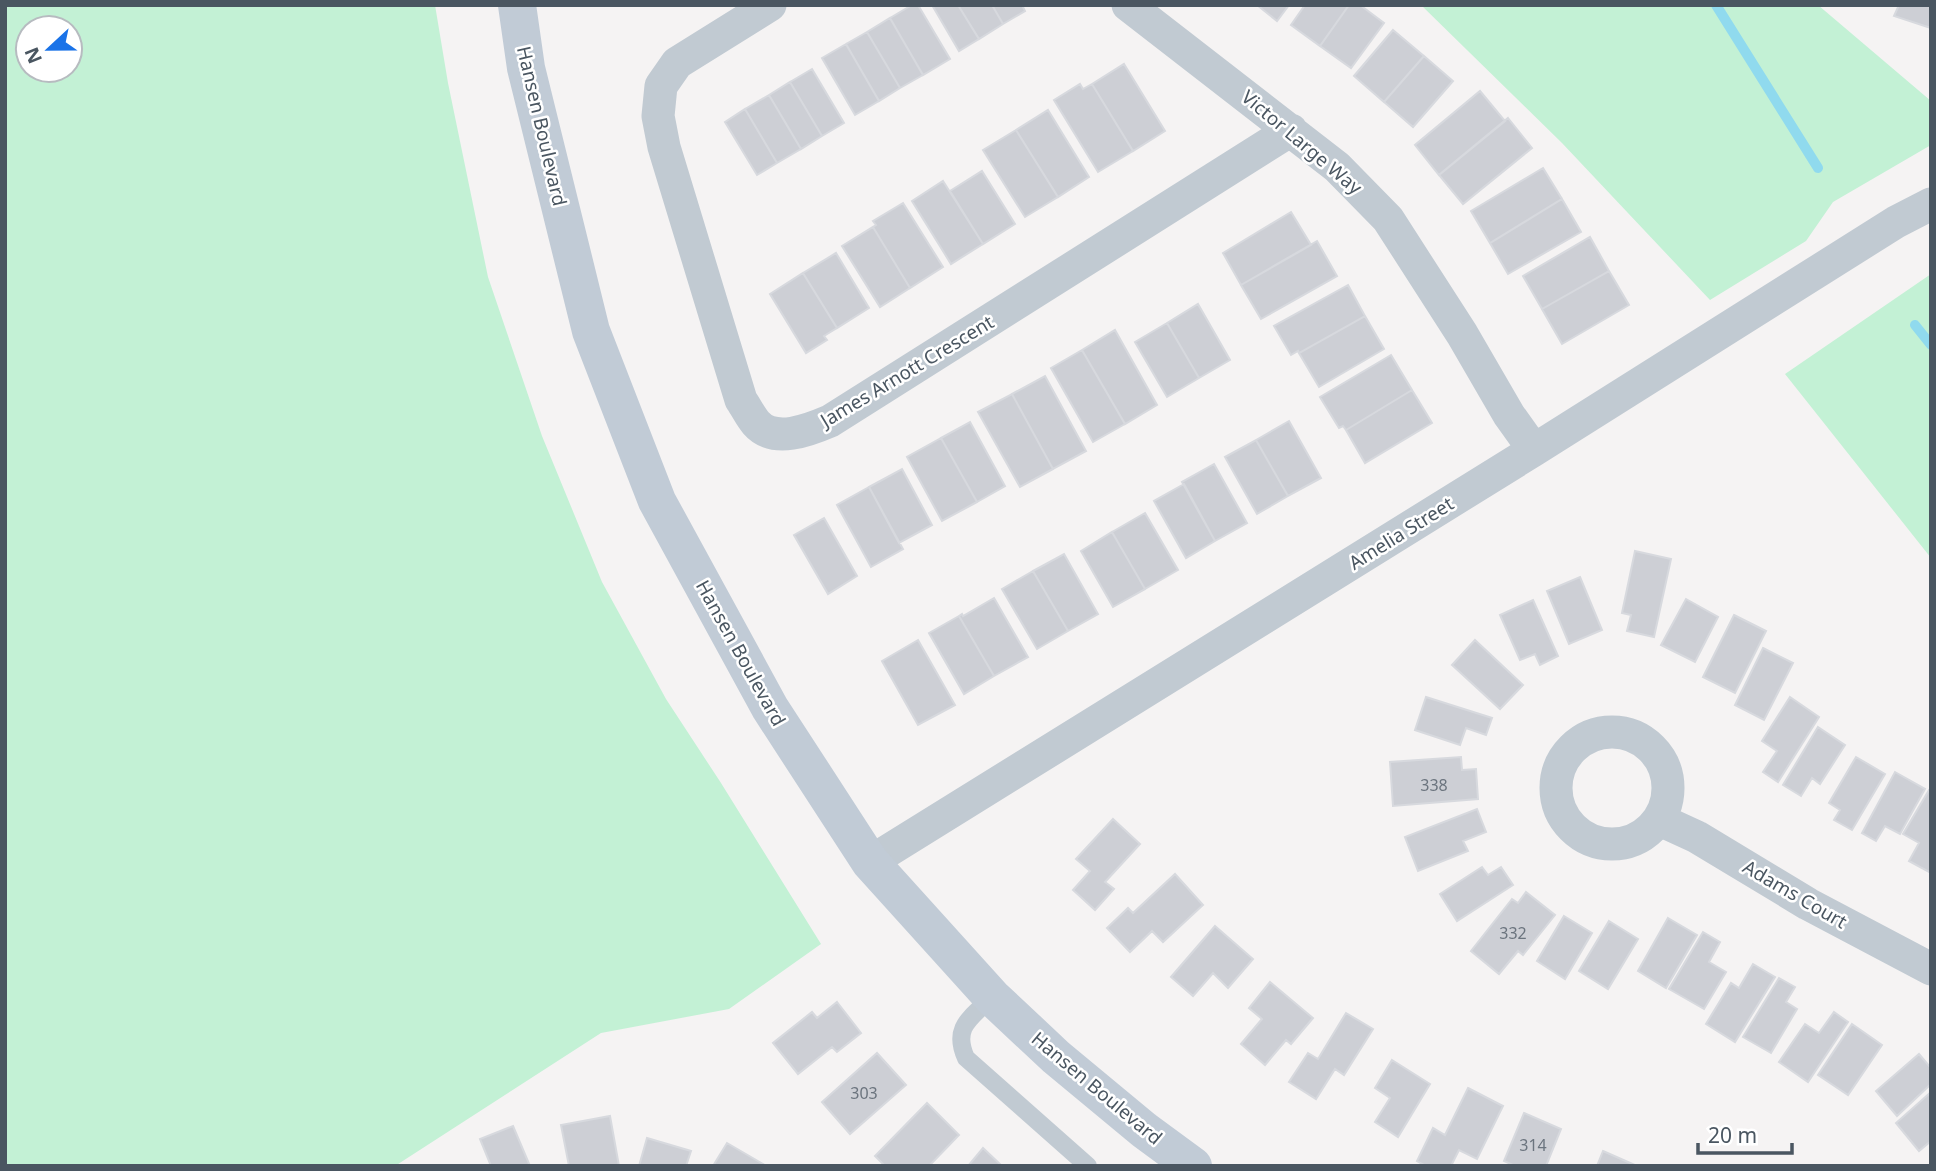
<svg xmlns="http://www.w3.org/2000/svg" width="1936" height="1171" font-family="'Noto Sans',sans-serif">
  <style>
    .green { fill: #c3f1d5; fill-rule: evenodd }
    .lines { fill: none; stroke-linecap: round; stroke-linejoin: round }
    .stream { stroke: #90daee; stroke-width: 10 }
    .building { fill: #cdcfd5; stroke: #d7d9de; stroke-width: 2 }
    .lane { stroke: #c1cad2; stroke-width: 18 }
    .street { stroke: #c1cad2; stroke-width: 33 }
    .secondary { stroke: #c1cbd6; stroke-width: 38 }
    .labels { text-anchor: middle; stroke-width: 5; stroke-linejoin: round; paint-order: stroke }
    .number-label { font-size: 16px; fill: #6b747e }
    .street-label { font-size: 19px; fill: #4a5661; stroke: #fff }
  </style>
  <rect width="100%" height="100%" fill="#f5f3f3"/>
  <path class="green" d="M5,5H435L448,83L488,277L542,436L602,582L666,699L721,783L821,944L729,1009L601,1033L395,1166H5ZM70,28V70H28V28Z
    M1421,5H1818L1931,101V145L1833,202L1806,241L1710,300L1562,143Z
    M1931,274V558L1785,374Z"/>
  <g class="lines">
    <path class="stream" d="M1716,5L1818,168
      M1915,325L1931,345"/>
  </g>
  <path class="building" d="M912,5H918L950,59L923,75L890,18Z
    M932,5H958L979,39L959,51Z
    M958,5H992L1003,24L979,39Z
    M992,5H1022L1025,11L1003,24Z
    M1257,5H1289L1277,21Z
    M1305,5H1349L1320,46L1291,25Z
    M1349,5H1360L1384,23L1351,68L1320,46Z
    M1899,5H1931V28L1894,16Z
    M890,18L923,75L900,88L867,32Z
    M1393,30L1424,56L1384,102L1354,76Z
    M867,32L900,88L879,101L846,44Z
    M846,44L879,101L855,115L822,58Z
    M1424,56L1453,81L1413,127L1384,102Z
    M1124,64L1165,131L1133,151L1092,84Z
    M812,69L844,123L822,136L790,82Z
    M790,82L822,136L801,149L769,95Z
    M1080,84L1083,89L1092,84L1133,151L1098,172L1054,100Z
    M1480,91L1505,121L1439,175L1415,145Z
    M769,95L801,149L777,163L745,109Z
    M745,109L777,163L757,175L725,122Z
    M1048,110L1089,177L1058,197L1016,130Z
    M1508,118L1532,148L1463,204L1439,175Z
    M1016,130L1058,197L1025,217L983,150Z
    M1543,168L1562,199L1490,243L1471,211Z
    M982,171L1015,224L983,244L950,191Z
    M943,181L983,244L951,264L912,201Z
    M1562,199L1581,232L1508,274L1490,243Z
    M903,203L943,267L910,288L873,227L876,225L873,221Z
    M1291,212L1311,245L1241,285L1223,253Z
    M873,227L910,288L880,307L842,246Z
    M1590,237L1609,271L1542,309L1523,276Z
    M1317,241L1337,276L1261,319L1241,285Z
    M836,253L869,308L837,328L803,273Z
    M1609,271L1629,305L1562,344L1542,309Z
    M803,273L837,328L824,336L827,340L806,353L770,294Z
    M1348,285L1365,316L1299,353L1298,351L1291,355L1274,326Z
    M1198,304L1230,360L1199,378L1167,323Z
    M1365,316L1384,349L1319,387L1299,353Z
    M1167,323L1199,378L1167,397L1135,342Z
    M1115,330L1157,405L1125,424L1082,350Z
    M1082,350L1125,424L1093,442L1051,368Z
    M1391,355L1412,390L1346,430L1343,426L1339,428L1320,397Z
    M1045,376L1086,451L1053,469L1012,394Z
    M1412,390L1432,423L1365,463L1346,430Z
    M1012,394L1053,469L1020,487L978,412Z
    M1289,421L1321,478L1288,496L1256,440Z
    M970,422L1005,486L977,502L941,438Z
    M941,438L977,502L942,521L907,457Z
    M1256,440L1288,496L1257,514L1225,457Z
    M1214,464L1247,523L1215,541L1182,482Z
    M902,469L932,525L899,543L869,487Z
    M1184,484L1215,541L1186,558L1154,501Z
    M869,487L903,549L871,567L837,505Z
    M1145,513L1178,570L1145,589L1112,532Z
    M824,518L857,576L828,594L794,535Z
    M1112,532L1145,589L1113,607L1081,551Z
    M1635,551L1671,559L1654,637L1627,631L1631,615L1622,613Z
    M1064,554L1098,614L1068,631L1033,571Z
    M1033,571L1068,631L1037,649L1002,589Z
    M1580,577L1602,630L1569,644L1547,591Z
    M994,598L1028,657L994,676L959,616L962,614L963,616Z
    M1686,599L1718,617L1695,662L1661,645Z
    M1533,600L1558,656L1540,665L1535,654L1520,660L1500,615Z
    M1734,615L1766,631L1735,693L1703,677Z
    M959,616L994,676L964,694L929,633Z
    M918,640L955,705L918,725L882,661Z
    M1475,640L1523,685L1500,709L1452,665Z
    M1763,648L1793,663L1764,720L1735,705Z
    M1426,697L1492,718L1486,735L1466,728L1460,745L1415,730Z
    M1790,697L1819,717L1778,782L1763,772L1777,751L1762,741Z
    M1818,727L1845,745L1820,784L1812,778L1801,796L1783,785Z
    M1461,757L1462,770L1476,769L1478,799L1393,806L1390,762Z
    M1856,757L1885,774L1852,830L1834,820L1840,810L1829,803Z
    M1895,772L1925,789L1900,834L1885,826L1876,841L1862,833Z
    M1929,790L1931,791V869L1929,872L1909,861L1919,843L1903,834Z
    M1477,809L1486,832L1463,841L1468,851L1418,871L1405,837Z
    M1113,819L1140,844L1105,882L1114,889L1095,910L1073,890L1090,871L1076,859Z
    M1482,867L1488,875L1501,867L1513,885L1457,921L1440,894Z
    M1175,874L1203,905L1163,942L1152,931L1130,952L1107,928L1128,908L1133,913Z
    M1526,892L1555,915L1523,955L1518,951L1499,974L1471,951L1512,899L1518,903Z
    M1564,916L1592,933L1565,979L1537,961Z
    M1668,918L1697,935L1666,988L1638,971Z
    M1609,921L1638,939L1608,989L1579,971Z
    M1215,926L1253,959L1228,988L1213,973L1193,996L1171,977Z
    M1703,932L1720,942L1709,962L1726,972L1704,1009L1669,989Z
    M1753,964L1775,977L1735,1042L1706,1024L1731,983L1739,988Z
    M1779,978L1795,987L1786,1002L1797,1009L1771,1053L1743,1037Z
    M1270,982L1313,1018L1291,1044L1286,1040L1265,1065L1241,1044L1262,1019L1249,1008Z
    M837,1002L861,1033L837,1052L832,1047L798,1074L773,1043L812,1012L817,1018Z
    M1834,1012L1848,1022L1808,1082L1779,1062L1805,1024L1819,1033Z
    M1346,1013L1373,1029L1344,1075L1335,1069L1316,1099L1289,1082L1308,1053L1318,1059Z
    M1852,1024L1882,1045L1848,1095L1818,1075Z
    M877,1053L906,1085L850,1134L822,1102Z
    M1919,1054L1931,1068V1084L1897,1116L1876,1091Z
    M1392,1060L1430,1084L1398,1137L1375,1122L1390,1098L1375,1088Z
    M1468,1088L1503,1106L1477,1159L1459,1150L1451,1166H1426L1417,1161L1433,1128L1445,1135Z
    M1931,1092V1141L1919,1151L1896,1123Z
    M927,1103L959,1135L929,1166H885L875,1156Z
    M1524,1113L1561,1129L1546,1166H1515L1504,1161Z
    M610,1116L619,1166H569L561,1125Z
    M513,1126L530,1166H491L480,1139Z
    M647,1138L691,1151L686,1166H639Z
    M727,1143L763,1164L761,1166H713Z
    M983,1148L1002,1166H968Z
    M1603,1151L1637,1166H1597Z"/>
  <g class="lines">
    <path class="lane" d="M992,997C971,1018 952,1027 966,1058L1088,1166"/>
    <path class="street" d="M770,5L677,63L661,86L658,116L664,147L741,400C746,407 750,416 756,423C774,444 809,430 830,421L1291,130
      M1128,5L1337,167L1388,219L1462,334L1509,415L1534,450
      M1556 788a56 56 0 1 1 112 0a56 56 0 1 1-112 0Z
      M1660,820L1697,837L1808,904L1931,969
      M870,862L1534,450L1896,222L1931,204"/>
    <path class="secondary" d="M517,5L526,68L591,331L657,501L770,708L870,862L992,997L1056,1057L1144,1130L1193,1166"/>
  </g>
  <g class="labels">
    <g class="number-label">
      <text x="1434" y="791">338</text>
      <text x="1513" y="939">332</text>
      <text x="864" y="1099">303</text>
      <text x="1533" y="1151">314</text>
    </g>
    <g class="street-label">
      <text transform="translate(542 126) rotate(77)" y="7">Hansen Boulevard</text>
      <text transform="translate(1302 142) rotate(40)" y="7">Victor Large Way</text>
      <text transform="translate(907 371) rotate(-31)" y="7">James Arnott Crescent</text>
      <text transform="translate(1401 533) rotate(-32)" y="7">Amelia Street</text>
      <text transform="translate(741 653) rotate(61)" y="7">Hansen Boulevard</text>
      <text transform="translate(1795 894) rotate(30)" y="7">Adams Court</text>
      <text transform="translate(1097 1088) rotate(40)" y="7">Hansen Boulevard</text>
    </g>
  </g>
  <rect width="1936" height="1171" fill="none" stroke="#4a5661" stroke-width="14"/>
  <g transform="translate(49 49) rotate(248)"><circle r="33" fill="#ffffff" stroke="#b7bbc0" stroke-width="2"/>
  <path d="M0-5L12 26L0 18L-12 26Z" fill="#1a73e8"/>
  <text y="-10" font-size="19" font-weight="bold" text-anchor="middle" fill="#4a5661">N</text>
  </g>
  <path d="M1698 1143v10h94v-10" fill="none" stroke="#4a5661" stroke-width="3.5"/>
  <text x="1708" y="1143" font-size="21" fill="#4a5661" stroke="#ffffff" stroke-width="5" paint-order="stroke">20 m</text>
</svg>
